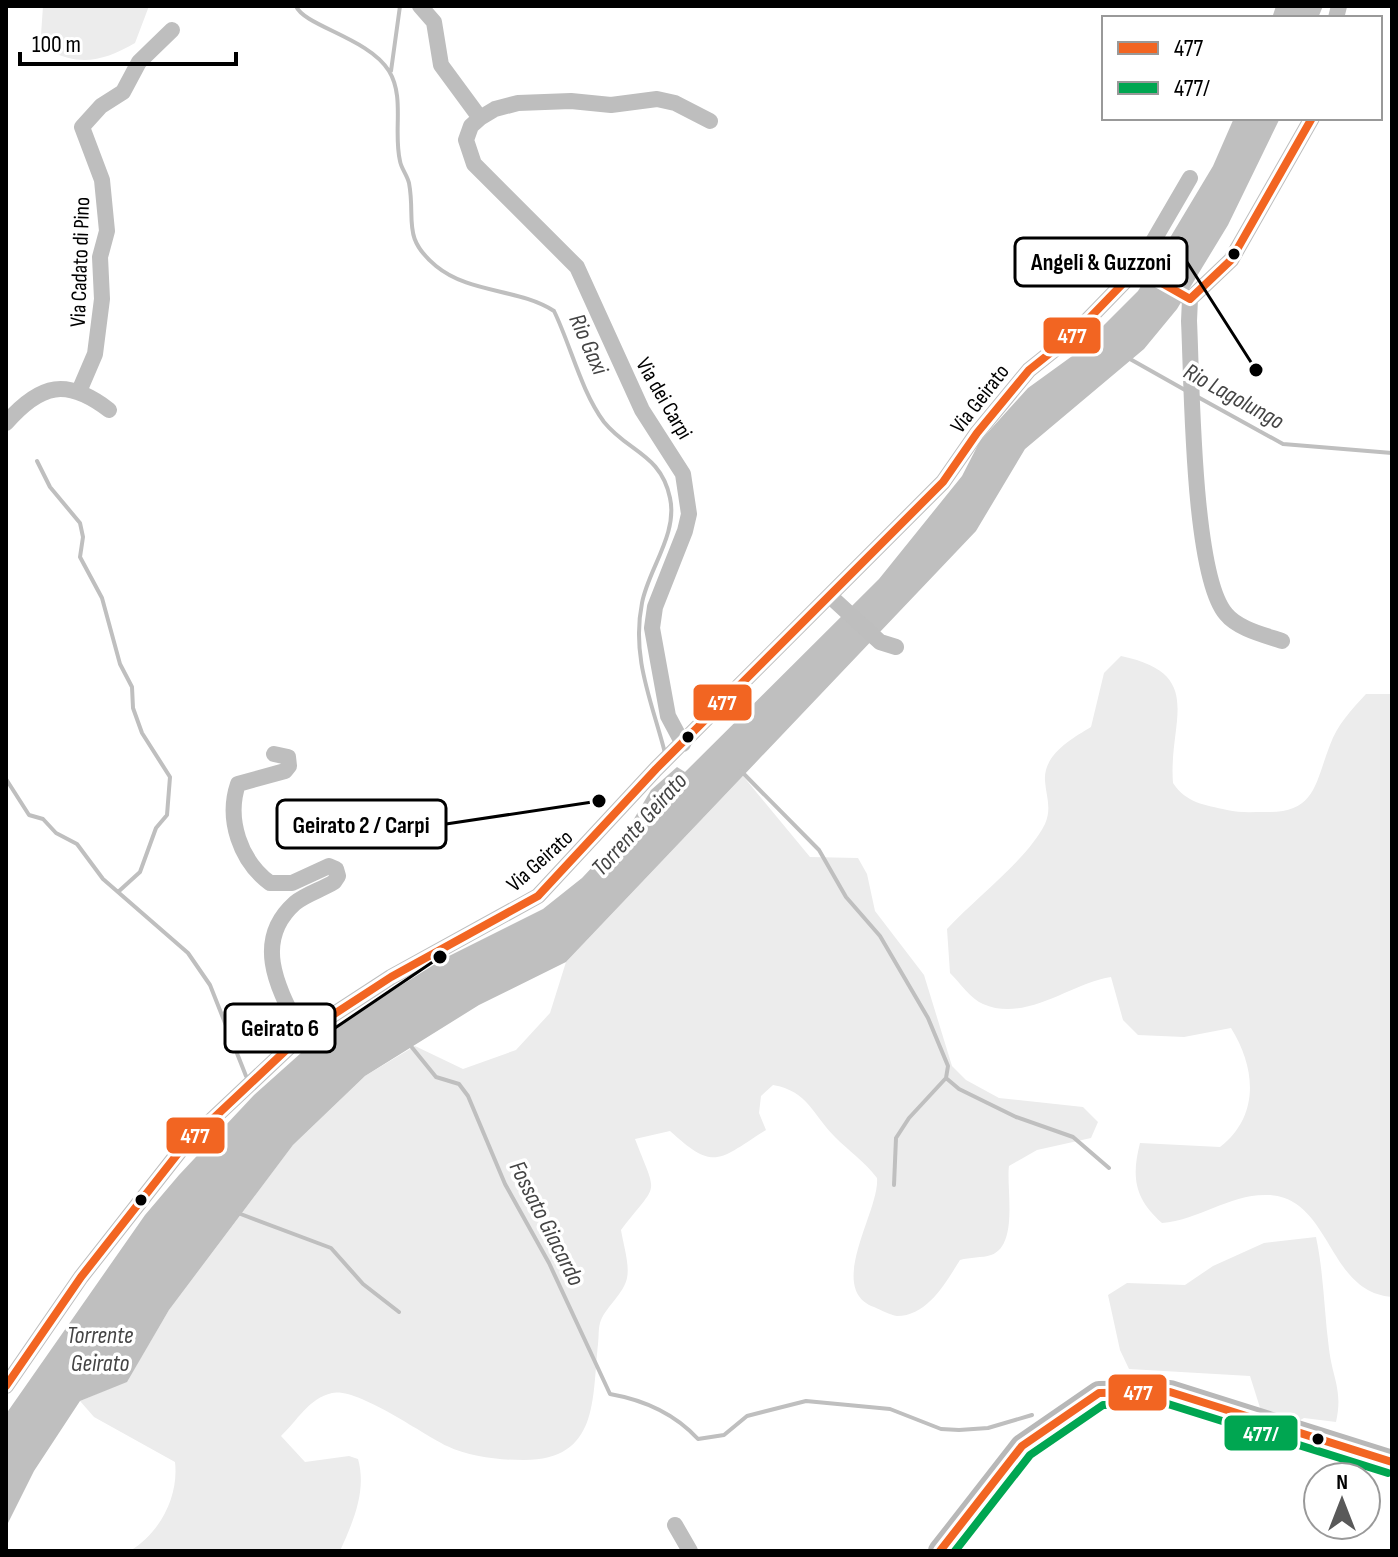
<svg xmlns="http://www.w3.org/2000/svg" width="1398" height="1557" font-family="'Sofia Sans Condensed',sans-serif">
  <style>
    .green { fill: #ececec }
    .water { fill: #bfbfbf }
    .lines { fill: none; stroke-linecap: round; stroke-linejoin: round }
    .stream { stroke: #bfbfbf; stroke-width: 4 }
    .street { stroke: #bebebe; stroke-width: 16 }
    .secondary { stroke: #b8b8b8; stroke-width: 24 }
    .bus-1-casing { stroke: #fff; stroke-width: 14 }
    .bus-2-casing { stroke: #fff; stroke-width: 14 }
    .bus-1 { stroke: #f26522; stroke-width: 8 }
    .bus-2 { stroke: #00a651; stroke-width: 8 }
    .bus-dot { fill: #000; stroke: #fff; stroke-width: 3 }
    .labels { text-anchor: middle; stroke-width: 7; stroke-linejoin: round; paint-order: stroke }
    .street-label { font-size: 22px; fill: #000; stroke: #fff }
    .water-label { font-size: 24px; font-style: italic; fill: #444; stroke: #fff }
    .leader { fill: none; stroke: #000; stroke-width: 3 }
    .callout-dot { fill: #000; stroke: #fff; stroke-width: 3 }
    .callout { fill: #fff; stroke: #000; stroke-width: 3 }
    .callout-label { font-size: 24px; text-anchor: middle; font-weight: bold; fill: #000 }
    .line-badge { stroke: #fff; stroke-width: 3 }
    .badge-label { font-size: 22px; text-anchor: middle; font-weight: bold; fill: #fff }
  </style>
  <rect width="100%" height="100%" fill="#fff"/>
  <path class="green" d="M43,6H149L135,43C105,60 82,67 50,51L41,35Z
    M1121,656C1207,674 1168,721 1173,783C1186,803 1205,805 1227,810C1239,813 1252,812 1264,812C1316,814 1315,783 1330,745C1337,725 1352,709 1366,694H1392V1297C1327,1292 1332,1199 1269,1195C1231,1193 1199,1220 1162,1223C1135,1199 1131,1178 1140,1143L1220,1147C1260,1116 1256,1068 1231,1028L1184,1037L1138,1035L1123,1020L1111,977C1071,983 1026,1023 983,1004C971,999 960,983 950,973L947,929C975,898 1027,860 1045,824C1052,808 1046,796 1045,781C1043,755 1071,739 1091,727L1104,673Z
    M743,776L810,857L858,858L867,874L875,911L924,975L952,1066L966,1080L999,1098L1083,1107L1098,1122L1091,1138L1037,1150L1009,1166C1006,1188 1019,1245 991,1255C982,1258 970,1257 960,1260C946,1282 928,1316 897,1316C890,1315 881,1310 874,1307C825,1289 880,1211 877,1178C865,1162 849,1151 835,1137C813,1115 808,1091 773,1085L761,1096L759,1113L766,1130C718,1160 715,1172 670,1131L635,1139C658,1199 659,1180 621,1230C623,1243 630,1265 627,1278C624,1293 607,1306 601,1320C598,1327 599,1337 598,1344C592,1399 599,1460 524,1460C499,1460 470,1457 447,1446C422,1434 357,1387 332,1393C309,1398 297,1421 281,1436L305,1462L349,1456L358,1459C367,1491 353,1522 340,1551H130C160,1533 179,1496 175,1462L94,1417L80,1401L127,1381L169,1310L293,1145L365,1076L415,1046L463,1069L516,1050L550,1013L566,962Z
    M1316,1237C1324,1275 1324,1311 1329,1349C1333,1380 1343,1390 1336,1422L1304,1418L1293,1424L1262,1414L1250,1376L1129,1369L1120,1350L1108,1295L1127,1283L1185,1285L1213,1266L1264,1243Z"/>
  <path class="water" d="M1276,6H1323L1318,18H1272Z
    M1234,118H1280L1228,225L1177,309L1144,349L1025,449L976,531L566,962L479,1005L365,1076L293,1145L169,1310L127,1382L80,1401L34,1471L6,1527V1414L145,1215L179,1175L254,1095L320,1036L443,959L543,909L582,878L628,829L651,790L677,767L685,772L879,579L962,476L980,441L1028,388L1075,354L1138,291L1213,166Z"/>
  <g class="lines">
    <path class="stream" d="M296,6C304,26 369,38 389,71C405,97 393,132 400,161C401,168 407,175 409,183C416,220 401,237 436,266C470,294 518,288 554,311C571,346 581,391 604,422C628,452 661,454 670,498C678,534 648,570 642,603C631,657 652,702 665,753
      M391,71L400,6
      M1130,359L1185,390
      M1196,396L1283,444L1392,453
      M37,461L50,487L80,523L83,537L80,557L102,598L120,664L132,687L133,708L142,733L170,777L167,815L156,828L140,872L118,892
      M741,771L819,850L846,897L880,936L928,1018L948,1066L946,1078L909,1118L896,1138L894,1185
      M6,779L29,815L43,819L56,833L77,844L103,879L188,953L210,985L246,1076
      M410,1045L436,1077L459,1084L468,1096L505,1184L549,1263L610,1394C644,1400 675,1414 698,1439L724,1435L747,1416L806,1401L890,1409L941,1429L959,1430L988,1428L1032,1415
      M946,1078L959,1089L1016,1117L1073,1137L1109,1168
      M238,1213L331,1248L363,1284L399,1312"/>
    <path class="street" d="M420,6L434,22L441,65L480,118
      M1336,18L1339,6
      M1137,269L1190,299
      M80,389L95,354L102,299L100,257L107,231L102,180L82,127L101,106L123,92L139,62L172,30
      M6,423C41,383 67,378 109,410
      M831,597L880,642L896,647
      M1282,641C1265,635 1238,629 1226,614C1192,575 1192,379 1189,321L1190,299L1231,260L1312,118
      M683,744L668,716L652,628L655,607L685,531L689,514L683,474L642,410L577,267L474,164L466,140L471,126L480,118L495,109L518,103L571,101L611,105L657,99L675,103L710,121
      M274,754L288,757L289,766L285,771L238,784C226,819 240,861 270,883H292L329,866L336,869L338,876L334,882C321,890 306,894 295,903C250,943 281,993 302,1035
      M6,1386L81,1277L183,1147L302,1035L391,977L538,896L656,769L943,482L977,433L1029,370L1074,334L1137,269L1190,178
      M675,1525L690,1551"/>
    <path class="secondary" d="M940,1551L1022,1446L1099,1393L1170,1392L1392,1462"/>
    <defs>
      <path id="bus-1" d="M6,1386L81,1277L183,1147L302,1035L391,977L538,896L656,769L943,482L977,433L1029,370L1074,334L1137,269L1190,299L1231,260L1312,118
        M940,1551L1022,1446L1099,1393L1170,1392L1392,1462"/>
      <path id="bus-2" d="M955,1551L1030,1455L1103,1405L1168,1404L1388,1473"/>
    </defs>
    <use href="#bus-1" class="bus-1-casing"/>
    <use href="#bus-2" class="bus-2-casing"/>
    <use href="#bus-1" class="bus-1"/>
    <use href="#bus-2" class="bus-2"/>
  </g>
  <g class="bus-dot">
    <circle cx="1234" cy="254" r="7"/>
    <circle cx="688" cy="737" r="7"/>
    <circle cx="141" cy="1200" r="7"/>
    <circle cx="1318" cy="1439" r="7"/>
  </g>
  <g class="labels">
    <g class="street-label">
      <text transform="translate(79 262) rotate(-88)" y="8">Via Cadato di Pino</text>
      <text transform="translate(665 398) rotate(60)" y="8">Via dei Carpi</text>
      <text transform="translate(979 398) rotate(-52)" y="8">Via Geirato</text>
      <text transform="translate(539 860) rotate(-42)" y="8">Via Geirato</text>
    </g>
    <g class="water-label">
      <text transform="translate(589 344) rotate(66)" y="8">Rio Gaxi</text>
      <text transform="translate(1234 396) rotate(29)" y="8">Rio Lagolungo</text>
      <text transform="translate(639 824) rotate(-48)" y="8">Torrente Geirato</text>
      <text transform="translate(547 1223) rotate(63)" y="8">Fossato Giacardo</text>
      <text x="100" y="1343">Torrente<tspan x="100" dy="28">Geirato</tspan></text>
    </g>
  </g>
  <path class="leader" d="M1256 370L1187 262M599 801L446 824M440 957L335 1028"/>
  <g class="callout-dot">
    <circle cx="1256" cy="370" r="8"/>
    <circle cx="599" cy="801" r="8"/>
    <circle cx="440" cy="957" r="8"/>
  </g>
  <g class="callout">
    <rect x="1015" y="238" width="172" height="48" rx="8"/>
    <rect x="277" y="800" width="169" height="48" rx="8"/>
    <rect x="225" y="1004" width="110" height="48" rx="8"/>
  </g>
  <g class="callout-label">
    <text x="1101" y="270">Angeli &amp; Guzzoni</text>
    <text x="361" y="833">Geirato 2 / Carpi</text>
    <text x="280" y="1036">Geirato 6</text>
  </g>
  <g class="line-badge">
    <rect x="1042" y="316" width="60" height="39" rx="8" fill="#f26522"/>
    <rect x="692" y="683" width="61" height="39" rx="8" fill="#f26522"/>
    <rect x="165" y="1116" width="61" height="39" rx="8" fill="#f26522"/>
    <rect x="1107" y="1373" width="61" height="39" rx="8" fill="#f26522"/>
    <rect x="1223" y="1414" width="76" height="38" rx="8" fill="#00a651"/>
  </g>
  <g class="badge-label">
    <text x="1072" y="343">477</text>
    <text x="722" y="710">477</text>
    <text x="195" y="1143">477</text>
    <text x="1138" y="1400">477</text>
    <text x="1261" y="1441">477/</text>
  </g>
  <rect width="1398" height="1557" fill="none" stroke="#000000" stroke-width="16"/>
  <rect x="1102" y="16" width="280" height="104" fill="#ffffff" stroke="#999999" stroke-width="2"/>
  <rect x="1118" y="42" width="40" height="12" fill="#f26522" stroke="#999999" stroke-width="2"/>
  <text x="1174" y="56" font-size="24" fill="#000000">477</text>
  <rect x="1118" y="82" width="40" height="12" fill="#00a651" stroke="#999999" stroke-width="2"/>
  <text x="1174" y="96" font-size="24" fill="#000000">477/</text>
  <g transform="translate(1342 1501)"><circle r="38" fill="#ffffff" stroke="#999999" stroke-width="2"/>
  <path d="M0-6L14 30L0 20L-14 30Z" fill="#595959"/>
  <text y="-12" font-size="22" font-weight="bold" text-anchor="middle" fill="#000000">N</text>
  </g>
  <path d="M20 52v12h216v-12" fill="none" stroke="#000000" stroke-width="4"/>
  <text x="32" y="52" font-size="24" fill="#000000" stroke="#ffffff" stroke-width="6" paint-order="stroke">100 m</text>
</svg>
